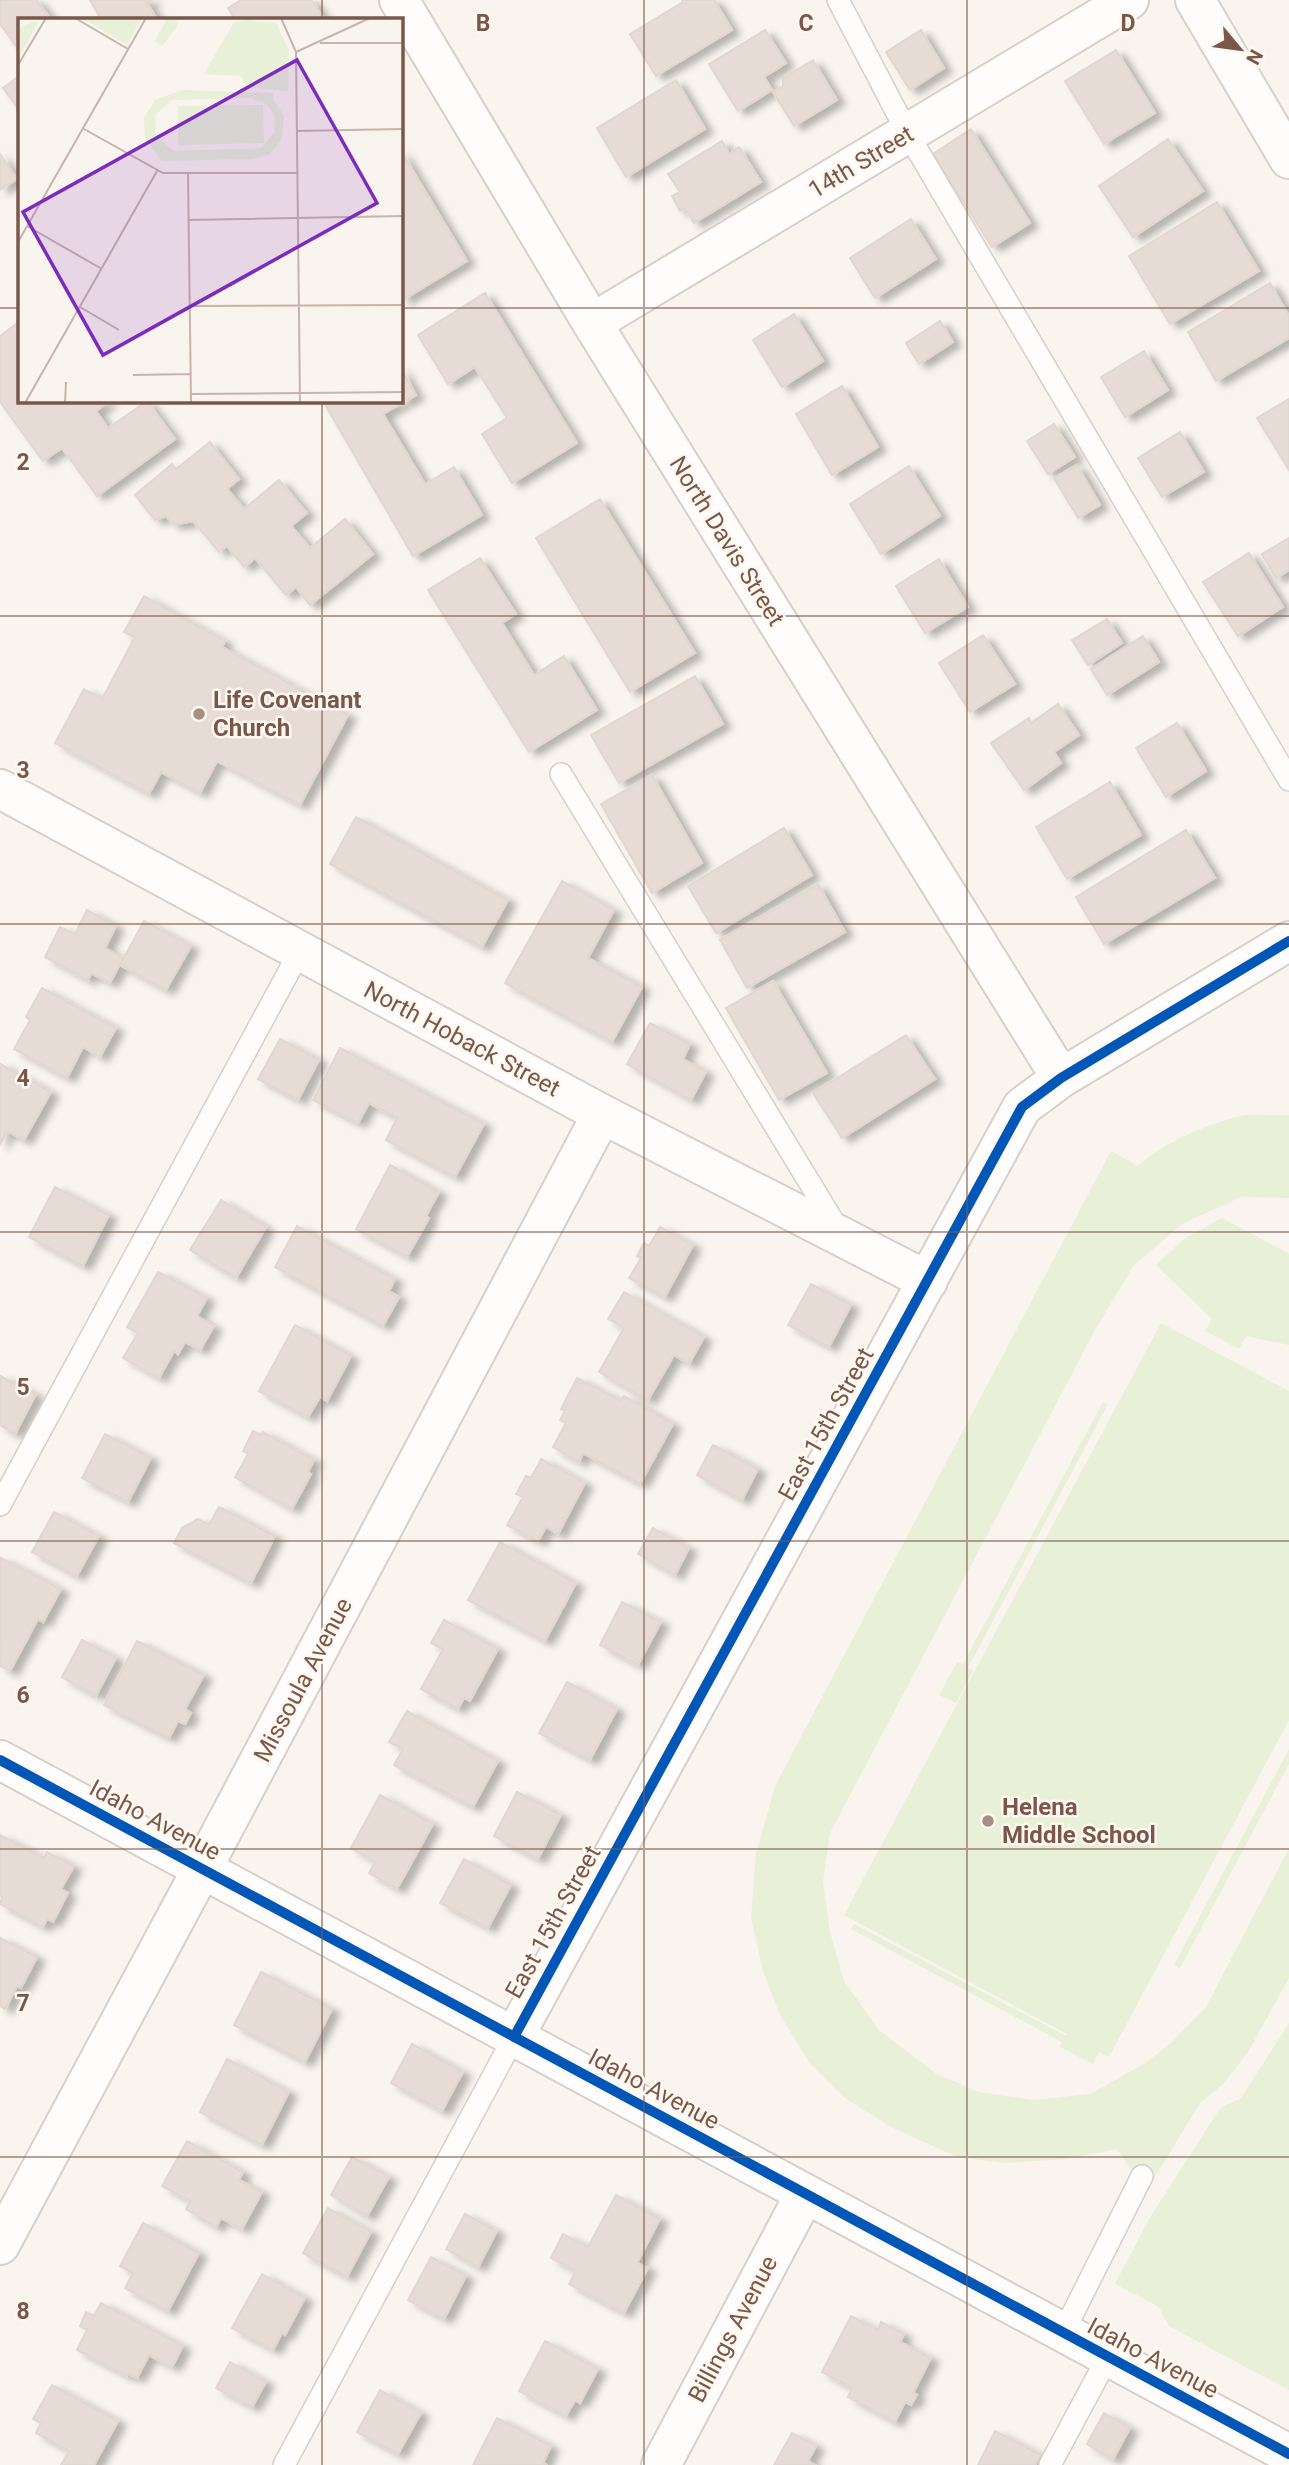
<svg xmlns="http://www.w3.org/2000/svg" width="1289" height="2465" font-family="Roboto,sans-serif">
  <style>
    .green { fill: #e8f0d8 }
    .building { fill: #e6dcd5; stroke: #e2d6d0; stroke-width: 2; filter: url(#shadow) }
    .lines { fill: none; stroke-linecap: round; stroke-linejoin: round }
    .lane-casing { stroke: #d8cfca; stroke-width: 24 }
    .street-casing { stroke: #d8cfca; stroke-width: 42 }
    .secondary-casing { stroke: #dad0cb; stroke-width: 42 }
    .lane { stroke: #fefdfc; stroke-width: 21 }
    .street { stroke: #fefdfc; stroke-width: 38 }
    .secondary { stroke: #fefdfc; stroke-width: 38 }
    .cycleway-casing { stroke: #fff8f1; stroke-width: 15 }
    .cycleway { stroke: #0057b8; stroke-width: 10 }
    .grid { fill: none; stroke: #7a574a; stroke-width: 2; stroke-opacity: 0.55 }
    .poi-dot { fill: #a68e83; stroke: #fff8f1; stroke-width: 2.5 }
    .labels { text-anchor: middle; stroke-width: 5; stroke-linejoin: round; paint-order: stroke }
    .street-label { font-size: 24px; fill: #7a574a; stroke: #fff8f1 }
    .poi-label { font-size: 24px; font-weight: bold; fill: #7a574a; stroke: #fff8f1; text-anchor: start }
    .inset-road { fill: none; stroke: #c6b5ac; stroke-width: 2 }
    .view { fill: #7b2cbf; fill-opacity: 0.15; stroke: #7b2cbf; stroke-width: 3.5 }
    .inset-edge { fill: none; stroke: #7a574a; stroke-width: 3.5 }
    .grid-label { font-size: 23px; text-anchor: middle; font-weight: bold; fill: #7a574a; stroke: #fff8f1; stroke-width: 5; stroke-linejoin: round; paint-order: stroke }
  </style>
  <defs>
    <filter id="shadow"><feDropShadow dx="8" dy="4.5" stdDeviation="3.5" flood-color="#0004"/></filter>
  </defs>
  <rect width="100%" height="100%" fill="#f9f4ee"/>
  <path class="green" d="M1289,1115V1198L1241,1197L1182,1224L1134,1265L1095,1330L830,1833L823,1882L830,1932L844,1981L879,2030L935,2073L979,2092L1034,2100L1090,2094L1144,2064L1170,2044L1206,2007L1289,1848V1978L1248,2052L1224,2083L1200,2103L1152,2182L1129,2167L1117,2149L1067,2159L1004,2163L957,2157L893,2128L846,2099L809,2062L780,2015L763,1971L751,1918L756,1853L776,1784L1111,1151L1138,1166C1165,1142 1205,1125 1240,1116C1255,1113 1274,1116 1289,1115Z
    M1222,1218L1289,1254V1345L1246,1336L1239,1349L1205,1331L1212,1319L1156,1265L1185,1238Z
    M1161,1323L1289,1391V1720L1109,2057L1099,2052L1093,2064L1060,2047L1062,2042L851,1929L854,1924L1066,2036L1067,2034L844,1915Z
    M1103,1402L1108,1404L968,1668L973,1671L956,1703L939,1695L957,1662L963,1664Z
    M1289,1749V1764L1180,1968L1174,1965Z
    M1289,2023V2390L1169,2326L1158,2306L1115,2284L1149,2219L1220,2108L1241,2098Z"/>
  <path class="building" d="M0,0H36L51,19H19V50L0,24Z
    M90,0H152L147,3L157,19H101Z
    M241,0H312L324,19H235L228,8Z
    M682,0H714L732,30L656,76L630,34L683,2Z
    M765,30L786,63L764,77L772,90L738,111L709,64Z
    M921,30L944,68L910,90L886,52Z
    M1116,50L1155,113L1104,144L1065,81Z
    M813,60L837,100L794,126L773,92L783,86V78Z
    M19,76V110L3,88Z
    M676,80L705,129L626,177L597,128Z
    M971,129L1030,223L992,247L933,154Z
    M1168,139L1203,191L1133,237L1099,186Z
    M722,141L729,154L739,147L761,182L694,223L685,208L680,211L672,196L680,192L668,174Z
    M401,151L467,261L403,300L401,297Z
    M0,154L17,179L0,190Z
    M1217,202L1259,271L1170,324L1129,256Z
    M911,219L936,259L875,298L850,258Z
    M1270,283L1289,316V338L1216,381L1188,332Z
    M485,293L577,443L512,483L482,434L507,418L475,367L448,384L418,335Z
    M794,314L823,361L782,387L753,340Z
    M940,321L953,342L919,364L906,343Z
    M19,322V401H109L96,411L108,428L147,401L175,439L97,496L62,448L43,461L0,402V336Z
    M1144,351L1168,390L1125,417L1101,377Z
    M401,368L416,395L383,414L425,484L454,467L482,515L413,556L323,401H401Z
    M842,386L878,447L832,475L796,414Z
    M1289,399V470L1257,418Z
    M1054,424L1075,457L1048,474L1027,441Z
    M1180,432L1204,472L1162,497L1138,458Z
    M210,442L239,479L227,489L244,509L279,480L307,513L291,526L310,548L345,519L373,554L310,605L296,587L286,595L255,558L244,567L227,546L219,552L193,521L174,525L166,516L155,520L135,495L172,464L176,469Z
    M1077,465L1100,505L1078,518L1054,478Z
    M909,466L940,516L881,554L850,504Z
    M600,499L695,653L630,692L536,538Z
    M1289,538V570L1276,578L1262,554Z
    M1249,553L1283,607L1238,636L1203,582Z
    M480,558L516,614L502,623L534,675L564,656L597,710L529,752L428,590Z
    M939,559L968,607L925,633L896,586Z
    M144,596L225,641L222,647L348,715L300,805L217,761L200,793L161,772L149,794L55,743L84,689L102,699L135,637L124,632Z
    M1107,619L1122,643L1088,665L1072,640Z
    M983,635L1015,684L970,712L939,663Z
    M1143,636L1159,662L1107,695L1091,669Z
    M695,676L723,724L619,783L591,735Z
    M1058,704L1079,735L1054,752L1061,763L1024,790L991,743L1029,718L1031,723Z
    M1177,723L1206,771L1166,797L1136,748Z
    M652,775L702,863L652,893L601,804Z
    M1110,782L1141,835L1067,879L1036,827Z
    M356,817L508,900L482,947L330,864Z
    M784,828L812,875L716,933L688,886Z
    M1186,830L1215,878L1104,944L1076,897Z
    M562,881L614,910L588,958L642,987L612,1042L505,983Z
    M818,884L845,932L747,988L720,940Z
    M87,910L116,926L105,948L123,958L110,983L91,973L88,980L45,957L60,927L75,934Z
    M144,921L191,946L166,990L120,965Z
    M773,981L827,1073L779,1100L726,1008Z
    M42,988L116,1028L100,1057L83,1047L67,1078L14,1049L30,1020L26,1017Z
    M650,1023L690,1044L683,1059L706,1072L691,1100L627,1064Z
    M906,1035L935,1079L842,1138L813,1093Z
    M280,1039L319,1060L298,1100L258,1079Z
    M340,1048L484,1124L455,1177L386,1140L397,1118L369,1103L358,1123L313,1100Z
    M0,1064L51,1092L24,1140L7,1131L0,1145Z
    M390,1165L439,1192L426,1216L429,1218L407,1257L356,1229Z
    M55,1187L109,1215L83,1266L29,1237Z
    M221,1200L266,1227L236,1278L190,1250Z
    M297,1226L395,1279L389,1291L399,1297L383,1326L275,1267Z
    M660,1227L693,1245L665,1297L629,1278L641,1258L637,1256L644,1243L649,1246Z
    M158,1272L207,1298L197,1316L214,1326L200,1350L185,1342L178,1354L174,1351L159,1378L123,1358L138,1333L127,1327Z
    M811,1284L851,1305L829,1347L788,1325Z
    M624,1292L704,1337L689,1364L674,1355L648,1400L599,1372L624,1328L608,1319Z
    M295,1325L351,1356L327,1401L320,1397L308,1417L259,1391Z
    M0,1376L36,1394L15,1434L0,1425Z
    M577,1378L621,1401L624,1396L673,1424L640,1484L583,1453L579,1462L553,1447L566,1423L560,1420L565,1411L561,1409Z
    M253,1431L261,1435L263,1432L314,1460L308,1472L311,1474L292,1509L235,1477L248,1454L243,1451Z
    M105,1434L151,1458L128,1502L82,1478Z
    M713,1445L758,1469L742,1500L697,1475Z
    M541,1459L585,1483L558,1534L546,1527L538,1541L507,1525L523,1497L516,1494L526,1476L531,1478Z
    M219,1507L275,1536L251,1583L174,1543L182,1528L198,1519L209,1525Z
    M54,1512L99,1536L77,1576L32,1552Z
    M653,1528L689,1548L675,1575L638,1554Z
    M500,1542L576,1583L545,1641L468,1600Z
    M1,1558L61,1589L43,1622L38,1619L10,1671L0,1666Z
    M622,1602L661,1622L638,1665L600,1645Z
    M444,1620L498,1649L470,1701L464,1698L458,1709L421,1689L443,1649L431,1643Z
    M82,1640L116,1658L96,1696L62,1677Z
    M137,1641L204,1675L185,1709L191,1713L185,1724L178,1721L169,1738L104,1705Z
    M567,1682L617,1709L590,1760L539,1733Z
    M407,1711L498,1761L473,1807L394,1765L403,1749L389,1742Z
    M517,1792L561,1815L538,1859L494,1836Z
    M380,1795L433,1824L397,1889L369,1873L375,1862L351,1848Z
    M0,1835L44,1858L47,1852L74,1866L61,1889L68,1893L53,1922L47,1919L43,1927L0,1904L2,1897L0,1896Z
    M464,1859L511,1885L488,1928L440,1903Z
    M0,1938L37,1957L21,1988L17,1986L5,2009L0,2006Z
    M261,1972L332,2009L305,2062L234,2025Z
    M412,2044L463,2072L442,2111L391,2083Z
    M227,2059L289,2092L262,2145L200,2112Z
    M187,2141L243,2172L239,2180L262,2192L242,2229L221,2218L216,2227L186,2209L190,2201L162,2186Z
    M352,2157L389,2177L367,2216L331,2195Z
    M616,2195L660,2219L637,2263L648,2268L624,2313L569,2284L576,2271L551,2258L563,2234L588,2247Z
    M328,2208L371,2232L347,2277L303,2253Z
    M465,2214L497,2231L478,2267L446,2249Z
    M143,2223L199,2253L168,2311L125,2288L133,2273L120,2266Z
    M431,2257L466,2276L444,2319L408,2300Z
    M262,2274L305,2298L285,2335L282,2333L273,2350L232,2328Z
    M101,2303L183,2346L172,2367L149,2355L137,2378L128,2374L127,2376L77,2350L87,2330L80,2326L86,2312L94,2316Z
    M851,2316L878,2330L881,2322L904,2334L900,2342L931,2358L913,2393L917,2395L911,2405L905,2402L895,2422L848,2397L852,2388L822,2372Z
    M545,2341L598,2369L580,2403L575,2400L566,2416L519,2391Z
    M230,2362L266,2382L252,2407L216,2388Z
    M52,2385L118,2421L94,2465H61L69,2451L36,2433L41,2423L33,2419Z
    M380,2390L421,2413L398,2454L357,2432Z
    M1104,2413L1130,2428L1113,2459L1087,2444Z
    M497,2418L551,2446L543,2463L547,2465H473Z
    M995,2431L1041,2455L1035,2465H978Z
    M792,2433L816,2446L808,2461L815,2465H774Z"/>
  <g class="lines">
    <defs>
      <path id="lane" d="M838,0L908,134L1289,780
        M561,774L839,1231
        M0,1505L300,951
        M1063,2333L1142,2176
        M284,2465L514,2037
        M1050,2465L1108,2357"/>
      <path id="street" d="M399,0L592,323L1061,1078
        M592,323L1129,0
        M0,789L602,1114L928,1281
        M0,1760L1289,2454
        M514,2037L1022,1107L1061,1078L1289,941
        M0,2245L202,1869L602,1114
        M661,2465L805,2194"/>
      <path id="secondary" d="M1195,0L1289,159"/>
    </defs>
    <use href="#lane" class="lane-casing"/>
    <use href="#street" class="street-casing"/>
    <use href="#secondary" class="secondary-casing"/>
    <use href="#lane" class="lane"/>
    <use href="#street" class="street"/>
    <use href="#secondary" class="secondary"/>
    <defs>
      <path id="cycleway" d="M0,1760L1289,2454
        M514,2037L1022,1107L1061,1078L1289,941"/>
    </defs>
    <use href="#cycleway" class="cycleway-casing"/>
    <use href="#cycleway" class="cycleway"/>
  </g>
  <path class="grid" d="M322,0V19M644,0V2465M967,0V2465M0,308H19M401,308H1289M322,401V2465M0,616H1289M0,924H1289M0,1232H1289M0,1541H1289M0,1849H1289M0,2157H1289"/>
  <g class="poi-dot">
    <circle cx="199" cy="714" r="7"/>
    <circle cx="988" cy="1821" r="7"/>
  </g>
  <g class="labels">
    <g class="street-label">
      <text transform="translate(861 162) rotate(-31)" y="8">14th Street</text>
      <text transform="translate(727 541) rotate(58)" y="8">North Davis Street</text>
      <text transform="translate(462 1039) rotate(28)" y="8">North Hoback Street</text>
      <text transform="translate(826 1424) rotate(-61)" y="8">East 15th Street</text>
      <text transform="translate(303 1680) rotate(-62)" y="8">Missoula Avenue</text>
      <text transform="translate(155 1820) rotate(28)" y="8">Idaho Avenue</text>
      <text transform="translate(553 1922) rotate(-61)" y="8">East 15th Street</text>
      <text transform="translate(654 2089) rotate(28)" y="8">Idaho Avenue</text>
      <text transform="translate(733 2329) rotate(-62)" y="8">Billings Avenue</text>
      <text transform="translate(1153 2358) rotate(28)" y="8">Idaho Avenue</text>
    </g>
    <g class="poi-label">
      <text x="213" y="708">Life Covenant<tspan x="213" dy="28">Church</tspan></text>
      <text x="1002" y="1815">Helena<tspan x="1002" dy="28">Middle School</tspan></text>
    </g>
  </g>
  <g transform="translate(18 18)">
    <rect width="385" height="385" fill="#f9f4ee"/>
    <path d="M64,0H124L109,27ZM149,0L159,2V9L144,28L137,23ZM230,2L258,5L271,32L270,73L230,69L223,58L186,56L216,4ZM16,3L21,4L0,40V11ZM164,72L256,75L255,81L266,98L264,120L252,136L235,141L144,143L127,120L126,100L137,82ZM233,80L250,87L257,100L256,115L243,130L156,133L137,118L138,96L154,82ZM245,87L246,125L160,127V88Z" fill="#e8f0d8" fill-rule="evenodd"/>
    <path class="inset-road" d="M57,0L110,31M263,0L278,34L282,385M302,25H385M278,34L352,0M0,47L28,0M66,111L145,155H279M279,113L385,111M170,155L173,385M171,202L385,198M9,208L84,251M0,224L128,0M173,288L385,287M62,289L101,312M115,357L173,356M173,376L385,374M7,385L139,153M47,385L48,364"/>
    <path class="view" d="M279,42L359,185L85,337L5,194Z"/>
    <rect width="385" height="385" class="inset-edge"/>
  </g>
  <g class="grid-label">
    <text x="483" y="31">B</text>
    <text x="806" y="31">C</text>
    <text x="1128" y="31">D</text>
    <text x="23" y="470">2</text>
    <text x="23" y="778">3</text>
    <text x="23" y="1086">4</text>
    <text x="23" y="1395">5</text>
    <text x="23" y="1703">6</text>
    <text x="23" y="2011">7</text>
    <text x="23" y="2319">8</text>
  </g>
  <g transform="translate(1240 49) rotate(119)" stroke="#fff8f1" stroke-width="5" paint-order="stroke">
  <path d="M0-5L12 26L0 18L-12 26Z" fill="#7a574a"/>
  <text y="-10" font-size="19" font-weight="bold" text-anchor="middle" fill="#7a574a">N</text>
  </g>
</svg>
